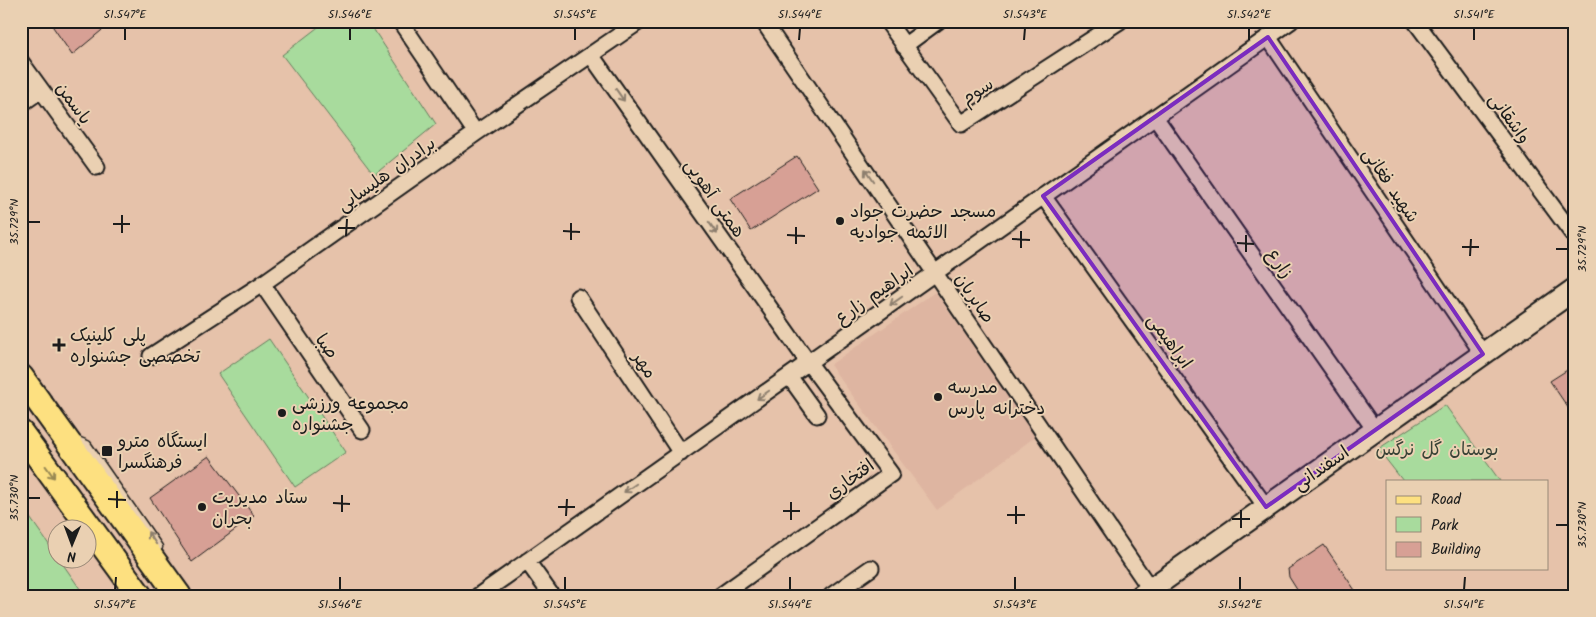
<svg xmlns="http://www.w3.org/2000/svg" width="1596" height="617" font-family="Kalam,'Playpen Sans Arabic',sans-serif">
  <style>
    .built { fill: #deb5a1 }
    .green { fill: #a8db9d; stroke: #627c5c }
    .building { fill: #d7a095; stroke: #1c1c1c }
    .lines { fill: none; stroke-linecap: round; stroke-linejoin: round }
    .lane-casing { stroke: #1c1c1c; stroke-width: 11 }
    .street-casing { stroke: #1c1c1c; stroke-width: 19 }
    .secondary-casing { stroke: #1c1c1c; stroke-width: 25 }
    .primary-casing { stroke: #1c1c1c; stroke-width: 28 }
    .lane { stroke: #ead0b2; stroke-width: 8 }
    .street { stroke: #ead0b2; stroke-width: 15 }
    .secondary { stroke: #ead0b2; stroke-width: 21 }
    .primary { stroke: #fde080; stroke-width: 24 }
    .oneway { stroke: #8d7f6e }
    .oneway2 { stroke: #988853 }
    .marked { fill: #7b2cbf; fill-opacity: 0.2; stroke: #7b2cbf; stroke-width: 4; stroke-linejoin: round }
    .ticks { fill: none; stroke: #1c1c1c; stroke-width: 2 }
    .poi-dot { fill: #1c1c1c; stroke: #ead0b2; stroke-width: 2 }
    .labels { text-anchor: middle; stroke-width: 4; stroke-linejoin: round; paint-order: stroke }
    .street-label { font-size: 18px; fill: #1c1c1c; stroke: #ead0b2 }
    .poi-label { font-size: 18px; fill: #1c1c1c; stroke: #ead0b2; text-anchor: start }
    .park-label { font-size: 18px; fill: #384236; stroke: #ead0b2 }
    .neatline { fill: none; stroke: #1c1c1c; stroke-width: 2 }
    .ticks-label { font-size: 12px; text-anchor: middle; fill: #1c1c1c }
  </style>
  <rect width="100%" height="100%" fill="#e6c2aa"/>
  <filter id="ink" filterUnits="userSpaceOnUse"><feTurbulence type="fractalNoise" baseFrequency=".02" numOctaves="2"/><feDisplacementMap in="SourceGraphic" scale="10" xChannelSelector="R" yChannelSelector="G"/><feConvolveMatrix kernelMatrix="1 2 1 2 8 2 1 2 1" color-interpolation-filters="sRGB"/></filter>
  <g filter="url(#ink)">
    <path class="built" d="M935,292L1036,436L937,510L830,365Z"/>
    <path class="green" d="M326,21H368L436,124L374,175L282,55Z
      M269,339L346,452L295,487L218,374Z
      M1445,405L1500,481H1403L1378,449Z
      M21,505L57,556L58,560H60L85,596H21Z"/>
    <path class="building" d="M49,21H113L72,55Z
      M797,156L818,188L751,231L730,199Z
      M1575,365V418L1550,381Z
      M209,456L254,516L192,562L150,498Z
      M1324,545L1359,596H1301L1289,577L1288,569Z"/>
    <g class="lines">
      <defs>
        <path id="lane" d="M75,440L87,445L158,547"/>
        <path id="street" d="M400,21L476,133
          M763,21L1155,596
          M887,21L961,124L1120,21
          M1415,21L1575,237
          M1268,37L1483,354
          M904,46L938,21
          M591,55L808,362L891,474L720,596
          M21,62L97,167
          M21,104L41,90
          M1155,117L1375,430
          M1043,196L1266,507
          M262,284L362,430
          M578,297L681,453
          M151,356L262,284L476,133L640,21
          M789,376L817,415
          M527,561L552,596
          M478,596L1291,21
          M831,596L871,568"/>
        <path id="secondary" d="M1141,596L1575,289"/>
        <path id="primary" d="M21,377L179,596
          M21,433L140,596"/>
      </defs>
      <use href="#lane" class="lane-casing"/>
      <use href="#street" class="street-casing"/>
      <use href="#secondary" class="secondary-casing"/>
      <use href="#primary" class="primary-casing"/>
      <use href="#lane" class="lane"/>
      <use href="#street" class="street"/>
      <use href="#secondary" class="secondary"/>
      <use href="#primary" class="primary"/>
    </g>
    <defs><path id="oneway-shaft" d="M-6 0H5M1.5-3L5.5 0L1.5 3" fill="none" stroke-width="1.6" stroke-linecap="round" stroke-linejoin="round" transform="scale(1.25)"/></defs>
    <g class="oneway">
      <use href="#oneway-shaft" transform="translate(620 95) rotate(55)"/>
      <use href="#oneway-shaft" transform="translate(869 175) rotate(-124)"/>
      <use href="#oneway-shaft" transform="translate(713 228) rotate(55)"/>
      <use href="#oneway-shaft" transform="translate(896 301) rotate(145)"/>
      <use href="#oneway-shaft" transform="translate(763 395) rotate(145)"/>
      <use href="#oneway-shaft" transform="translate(630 488) rotate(145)"/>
      <use href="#oneway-shaft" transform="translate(152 538) rotate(-124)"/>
    </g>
    <use class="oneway2" href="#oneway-shaft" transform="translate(50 472) rotate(54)"/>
  </g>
  <path class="marked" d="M1268,37L1483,354L1266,507L1043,196Z"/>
  <path class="ticks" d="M125,40V28M350,40V28M575,40V28M799,40L800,28M1024,40L1025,28M1249,40V28M1474,40V28M28,222H40M113,224H130M338,228H355M563,231L580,232M122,233V215M787,235L805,236M346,236L347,219M1012,239L1030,240M571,240V223M1237,243L1254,244M796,244V227M1462,247H1479M1021,248V231M1556,249H1568M1246,252V235M1470,256L1471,239M28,498H40M108,499L126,500M333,503L350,504M558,507H575M117,508V491M783,511H800M342,512V495M1007,515H1025M566,516L567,499M1232,519H1250M791,520V502M1016,524V506M1556,525H1568M1241,528V510M115,590L116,577M340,590V577M565,590V577M790,590V577M1015,590V577M1240,590V577M1464,590L1465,577"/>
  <g class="poi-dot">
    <circle cx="840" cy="221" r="5"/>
    <path d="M56.5 337.5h5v5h5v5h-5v5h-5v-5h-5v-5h5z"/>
    <circle cx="938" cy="397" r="5"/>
    <circle cx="282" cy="413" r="5"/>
    <rect x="101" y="445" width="12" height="12" rx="2.5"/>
    <circle cx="202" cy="507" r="5"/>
  </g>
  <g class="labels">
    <g class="street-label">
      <text transform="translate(977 91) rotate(-33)" y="6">سوم</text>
      <text transform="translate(74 103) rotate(54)" y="6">یاسمن</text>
      <text transform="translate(1510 118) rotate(54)" y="6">واشقانی</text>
      <text transform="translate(386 174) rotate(-35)" y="6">برادران هلیسایی</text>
      <text transform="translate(1391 185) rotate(56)" y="6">شهید فغانی</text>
      <text transform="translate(715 198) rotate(55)" y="6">همتی آهویی</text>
      <text transform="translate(1280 263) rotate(55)" y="6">زارع</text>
      <text transform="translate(874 294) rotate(-35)" y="6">ابراهیم زارع</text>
      <text transform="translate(975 298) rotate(56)" y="6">صابریان</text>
      <text transform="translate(1170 341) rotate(54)" y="6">ابراهیمی</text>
      <text transform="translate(327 346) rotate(55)" y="6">صبا</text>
      <text transform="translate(645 365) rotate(56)" y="6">مهر</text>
      <text transform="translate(1321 468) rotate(-35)" y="6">اسفندانی</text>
      <text transform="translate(850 479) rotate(-36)" y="6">افتخاری</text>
    </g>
    <g class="poi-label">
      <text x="850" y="217">مسجد حضرت جواد<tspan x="850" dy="21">الائمه جوادیه</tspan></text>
      <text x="70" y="341">پلی کلینیک<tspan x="70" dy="21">تخصصی جشنواره</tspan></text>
      <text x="948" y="393">مدرسه<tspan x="948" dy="21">دخترانه پارس</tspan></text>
      <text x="292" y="409">مجموعه ورزشی<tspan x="292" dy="21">جشنواره</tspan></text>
      <text x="118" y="447">ایستگاه مترو<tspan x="118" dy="21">فرهنگسرا</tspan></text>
      <text x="212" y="503">ستاد مدیریت<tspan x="212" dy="21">بحران</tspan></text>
    </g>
    <g class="park-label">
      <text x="1437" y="455">بوستان گل نرگس</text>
    </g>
  </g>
  <rect width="1596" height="617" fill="none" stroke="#ead0b2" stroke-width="55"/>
  <rect x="1386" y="480" width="162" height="90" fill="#ead0b2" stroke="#988876"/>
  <rect x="1396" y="496" width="25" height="8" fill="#fde080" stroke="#988876"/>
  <text x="1431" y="504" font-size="15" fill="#1c1c1c">Road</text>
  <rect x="1396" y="517" width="25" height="15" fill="#a8db9d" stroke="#988876"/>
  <text x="1431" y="530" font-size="15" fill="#1c1c1c">Park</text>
  <rect x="1396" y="542" width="25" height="15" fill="#d7a095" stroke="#988876"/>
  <text x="1431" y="554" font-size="15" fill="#1c1c1c">Building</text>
  <g transform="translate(72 544) rotate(181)"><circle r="24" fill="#ead0b2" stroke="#988876"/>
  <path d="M0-4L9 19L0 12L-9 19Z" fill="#1c1c1c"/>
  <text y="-8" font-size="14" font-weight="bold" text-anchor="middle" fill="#1c1c1c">N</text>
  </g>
  <rect x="28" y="28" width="1540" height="562" class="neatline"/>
  <g class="ticks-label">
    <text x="125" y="18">51.547°E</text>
    <text x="350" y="18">51.546°E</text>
    <text x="575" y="18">51.545°E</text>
    <text x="800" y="18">51.544°E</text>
    <text x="1025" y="18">51.543°E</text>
    <text x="1249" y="18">51.542°E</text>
    <text x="1474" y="18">51.541°E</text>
    <text transform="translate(14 222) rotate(-90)" y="4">35.729°N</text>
    <text transform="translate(1582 249) rotate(-90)" y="4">35.729°N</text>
    <text transform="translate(14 498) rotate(-90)" y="4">35.730°N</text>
    <text transform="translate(1582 525) rotate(-90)" y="4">35.730°N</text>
    <text x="115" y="608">51.547°E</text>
    <text x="340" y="608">51.546°E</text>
    <text x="565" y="608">51.545°E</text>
    <text x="790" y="608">51.544°E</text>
    <text x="1015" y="608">51.543°E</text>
    <text x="1240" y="608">51.542°E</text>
    <text x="1464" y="608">51.541°E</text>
  </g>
</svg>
